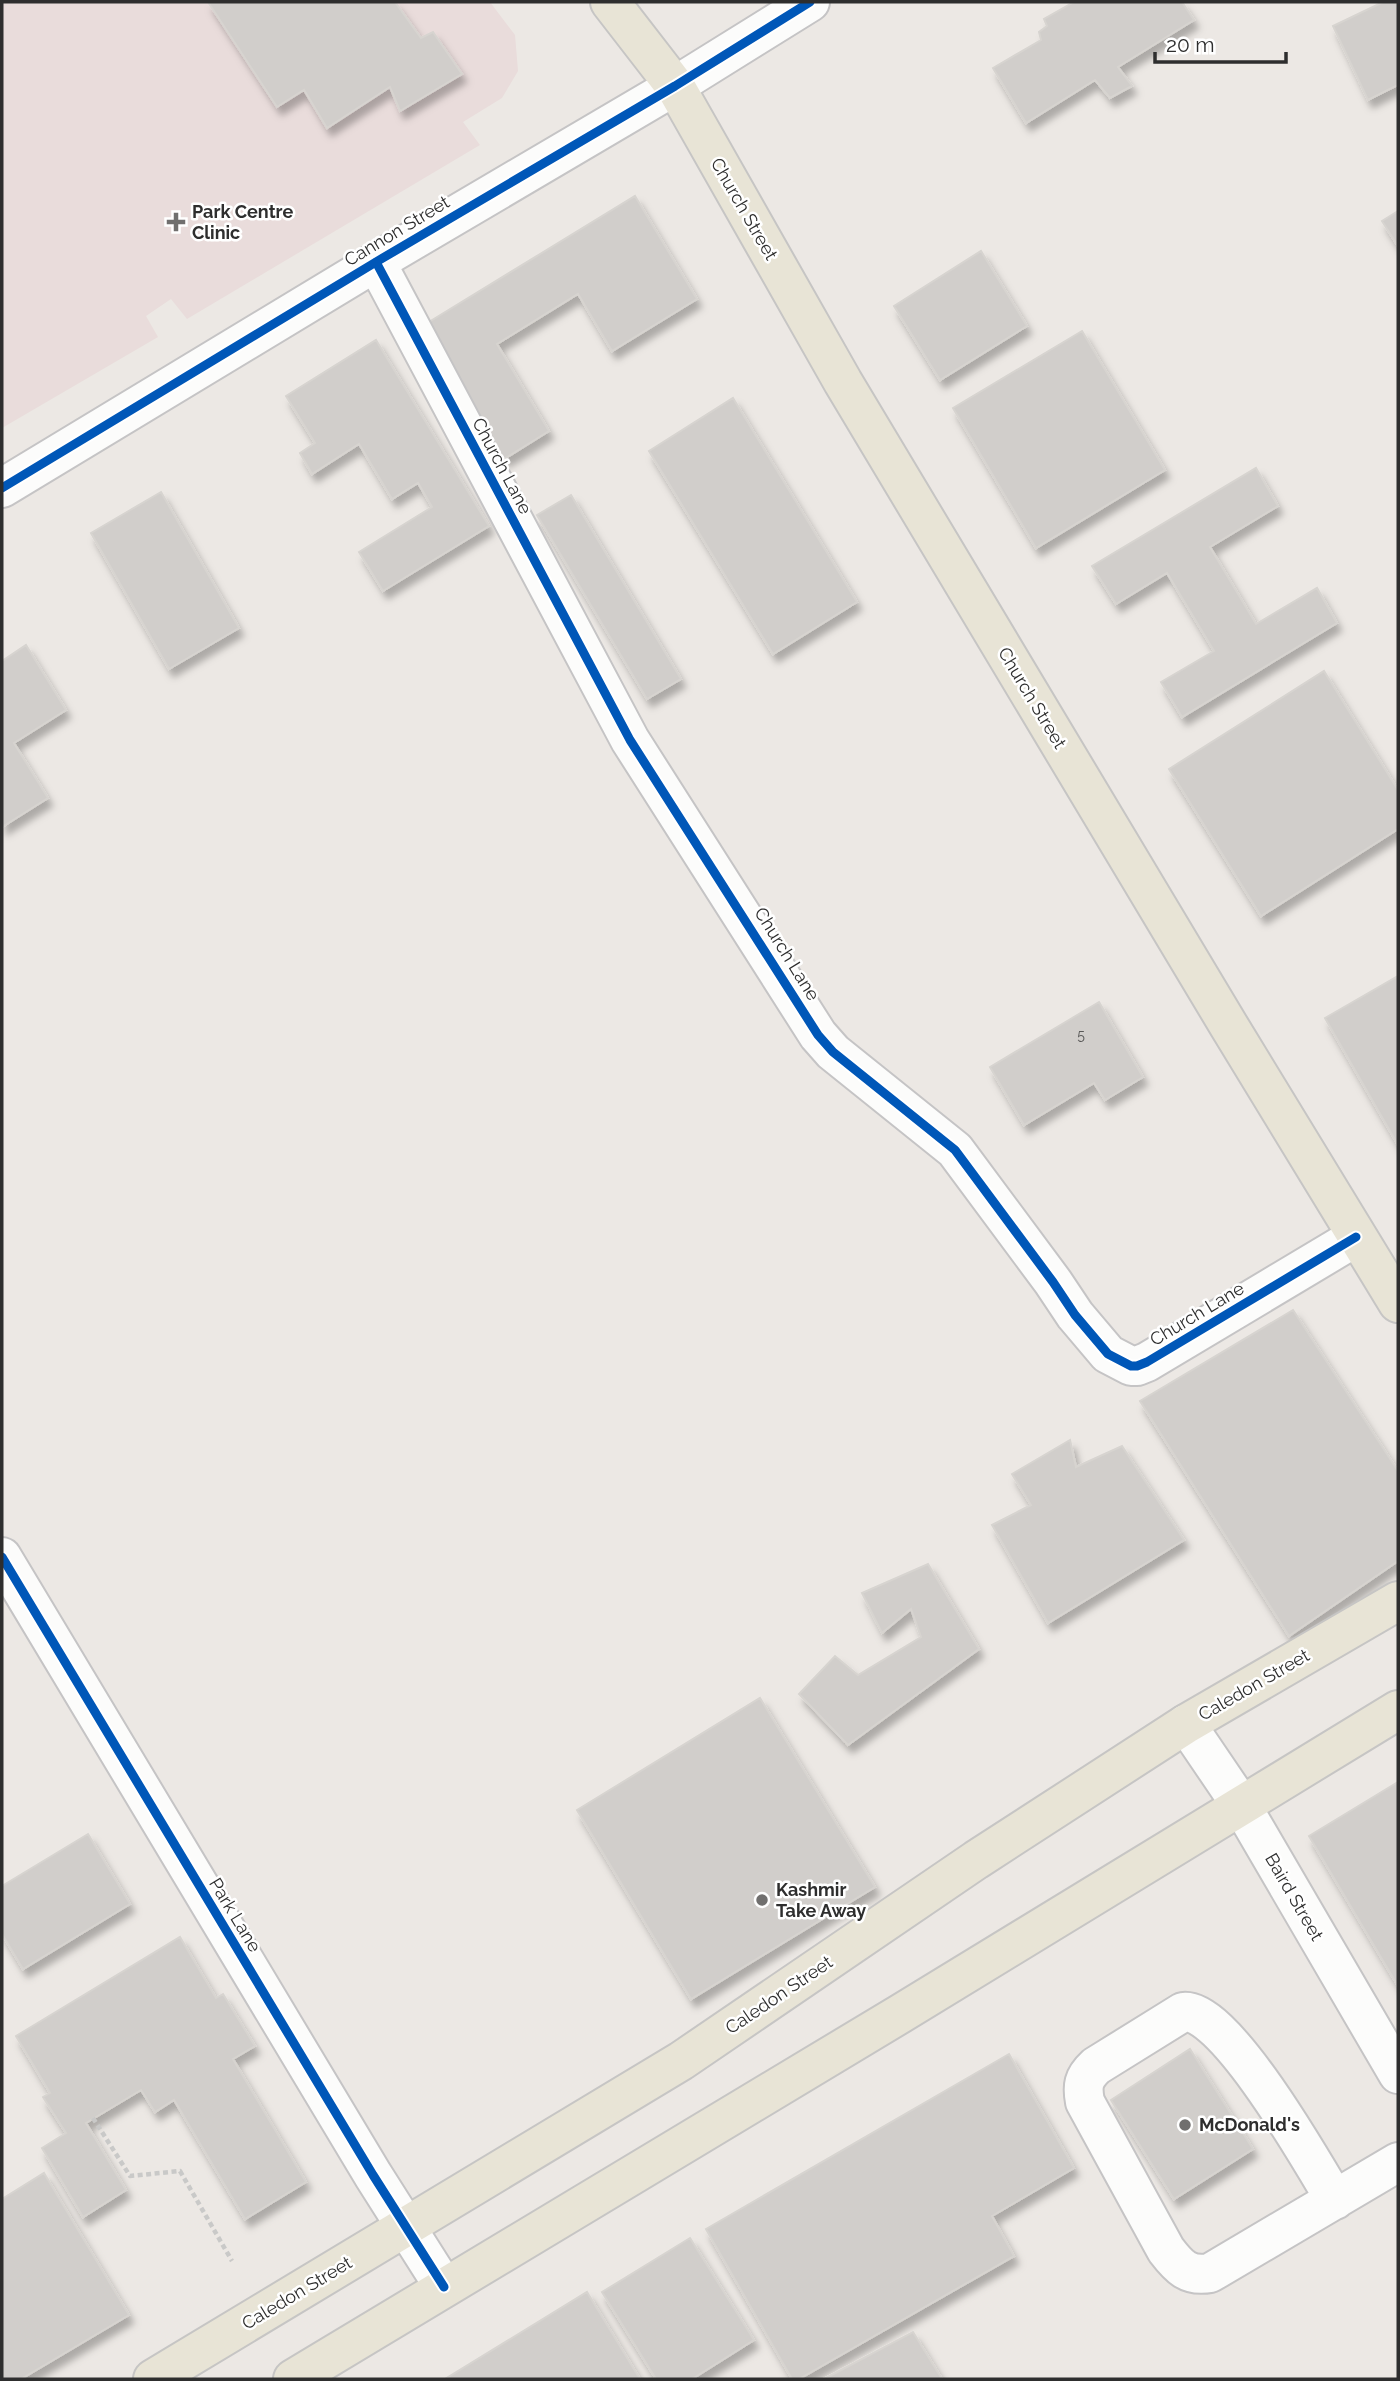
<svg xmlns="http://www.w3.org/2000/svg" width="1400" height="2381" font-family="Raleway,sans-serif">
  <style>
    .medical { fill: #e9dcdb }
    .building { fill: #d1cecb; stroke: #d7d4d0; stroke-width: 2; filter: url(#shadow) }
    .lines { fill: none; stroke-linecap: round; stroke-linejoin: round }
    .minor-casing { stroke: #c5c4c5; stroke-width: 42 }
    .major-casing { stroke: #c6c5c4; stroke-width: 42 }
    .path { stroke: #c9c9c8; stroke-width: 4.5; stroke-dasharray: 5 3.5; stroke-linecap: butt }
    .minor { stroke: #fcfcfb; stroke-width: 38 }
    .major { stroke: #e8e4d6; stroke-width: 38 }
    .cycleway-casing { stroke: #fff; stroke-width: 13 }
    .cycleway { stroke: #0057b8; stroke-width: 9 }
    .poi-dot { fill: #706f6e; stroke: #fff; stroke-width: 2.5 }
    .labels { text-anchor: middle; stroke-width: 5; stroke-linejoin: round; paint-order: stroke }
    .number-label { font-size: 14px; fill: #585857 }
    .street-label { font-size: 18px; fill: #2e2e2e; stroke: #fff }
    .poi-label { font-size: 18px; font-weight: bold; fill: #2e2e2e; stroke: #fff; text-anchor: start }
  </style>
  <defs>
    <filter id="shadow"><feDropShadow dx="4.5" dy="8" stdDeviation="3.5" flood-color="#0004"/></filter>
  </defs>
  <rect width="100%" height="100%" fill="#ece8e4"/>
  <path class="medical" d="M2,2H490L515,35L518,71L502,98L463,122L480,145L187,319L171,299L146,316L158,337L2,428Z"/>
  <path class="building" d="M208,2H395L421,38L433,32L462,74L400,111L390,87L327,128L304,90L277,107Z
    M1074,2H1182L1194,20L1118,67L1132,86L1110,98L1095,80L1026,123L993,68L1041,40L1039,32L1047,26L1044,19Z
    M1383,2H1398V85L1368,100L1333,26Z
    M635,196L697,299L612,351L578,294L497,344L549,431L504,459L424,325Z
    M1398,211V246L1382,221Z
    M981,251L1027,326L940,380L894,306Z
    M1082,331L1165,470L1036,548L953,408Z
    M376,340L489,526L383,591L359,552L432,507L418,483L392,499L359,444L312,474L300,453L315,443L286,396Z
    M733,398L857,602L773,654L649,451Z
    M1256,468L1278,506L1210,547L1256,624L1317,588L1337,623L1182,717L1161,682L1214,651L1167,573L1116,604L1092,566Z
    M161,492L239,628L169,669L91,533Z
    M571,495L681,679L647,699L537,515Z
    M26,645L66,710L14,743L48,798L2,827V661Z
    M1324,671L1398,790V829L1261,916L1169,769Z
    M1398,976V1145L1325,1018Z
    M1099,1002L1143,1077L1105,1100L1094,1083L1024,1125L990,1067Z
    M1293,1310L1398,1471V1561L1289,1636L1140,1401Z
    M1070,1440L1076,1467L1122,1446L1184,1540L1048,1623L992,1525L1031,1505L1012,1474Z
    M928,1564L979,1649L848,1745L799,1694L835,1656L858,1675L921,1637L911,1609L882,1633L862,1593Z
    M760,1698L875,1887L691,1999L577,1810Z
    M1398,1782V1986L1309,1836Z
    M88,1834L130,1904L23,1969L2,1934V1886Z
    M180,1937L216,1998L223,1994L255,2046L233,2059L306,2182L245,2219L174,2100L155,2112L141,2090L86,2123L126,2190L83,2217L42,2148L66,2133L43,2097L50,2093L16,2036Z
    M1190,2049L1253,2149L1174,2199L1111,2100Z
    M1009,2054L1074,2168L992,2216L1014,2256L799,2379H792L706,2229Z
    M44,2173L129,2315L21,2379H2V2199Z
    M690,2238L754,2340L692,2379H656L602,2292Z
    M587,2292L640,2379H445Z
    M913,2332L942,2379H824Z"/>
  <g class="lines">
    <defs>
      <path id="minor" d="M376,262L630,740L818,1035L833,1052L955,1150L1053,1282L1075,1315L1108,1354L1131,1366H1137L1147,1362L1356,1237
        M2,488L376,262L675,86L810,2
        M2,1557L373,2175L444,2287
        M1186,1724L1241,1805L1398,2074
        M1335,2200C1314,2165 1224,2006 1183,2012L1096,2066C1083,2078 1082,2086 1085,2102L1166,2250C1179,2267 1188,2277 1210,2273L1398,2162"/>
      <path id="major" d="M610,2L675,86L843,382L1229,1026L1398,1303
        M153,2379L681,2061L976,1860L1186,1724L1398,1601
        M293,2379L900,2014L1398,1710"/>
    </defs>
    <use href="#minor" class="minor-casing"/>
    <use href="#major" class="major-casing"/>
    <path class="path" d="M93,2118L130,2176L180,2171L232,2261"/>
    <use href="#minor" class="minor"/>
    <use href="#major" class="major"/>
    <defs>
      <path id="cycleway" d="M376,262L630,740L818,1035L833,1052L955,1150L1053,1282L1075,1315L1108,1354L1131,1366H1137L1147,1362L1356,1237
        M2,488L376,262L675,86L810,2
        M2,1557L373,2175L444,2287"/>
    </defs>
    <use href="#cycleway" class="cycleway-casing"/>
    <use href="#cycleway" class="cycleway"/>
  </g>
  <g class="poi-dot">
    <path d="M172.5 211.5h7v7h7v7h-7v7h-7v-7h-7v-7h7z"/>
    <circle cx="762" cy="1900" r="7"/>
    <circle cx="1185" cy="2125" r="7"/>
  </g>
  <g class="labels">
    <g class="number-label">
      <text x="1081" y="1040">5</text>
    </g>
    <g class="street-label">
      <text transform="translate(744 209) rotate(60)" y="6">Church Street</text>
      <text transform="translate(397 231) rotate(-31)" y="6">Cannon Street</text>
      <text transform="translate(502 466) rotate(62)" y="6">Church Lane</text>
      <text transform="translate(1032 698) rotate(59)" y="6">Church Street</text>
      <text transform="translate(787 954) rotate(58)" y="6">Church Lane</text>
      <text transform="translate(1197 1314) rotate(-31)" y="6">Church Lane</text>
      <text transform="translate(1254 1685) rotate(-30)" y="6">Caledon Street</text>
      <text transform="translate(1294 1897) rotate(60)" y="6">Baird Street</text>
      <text transform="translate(235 1915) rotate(59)" y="6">Park Lane</text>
      <text transform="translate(779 1995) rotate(-34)" y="6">Caledon Street</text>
      <text transform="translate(297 2293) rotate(-31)" y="6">Caledon Street</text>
    </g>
    <g class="poi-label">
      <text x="192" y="218">Park Centre<tspan x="192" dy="21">Clinic</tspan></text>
      <text x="776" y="1896">Kashmir<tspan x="776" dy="21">Take Away</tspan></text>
      <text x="1199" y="2131">McDonald's</text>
    </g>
  </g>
  <rect width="1400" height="2381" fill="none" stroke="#2e2e2e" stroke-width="7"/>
  <path d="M1155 52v10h131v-10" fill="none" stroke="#2e2e2e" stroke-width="3.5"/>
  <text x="1166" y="52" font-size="21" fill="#2e2e2e" stroke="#ffffff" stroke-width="5" paint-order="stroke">20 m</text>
</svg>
